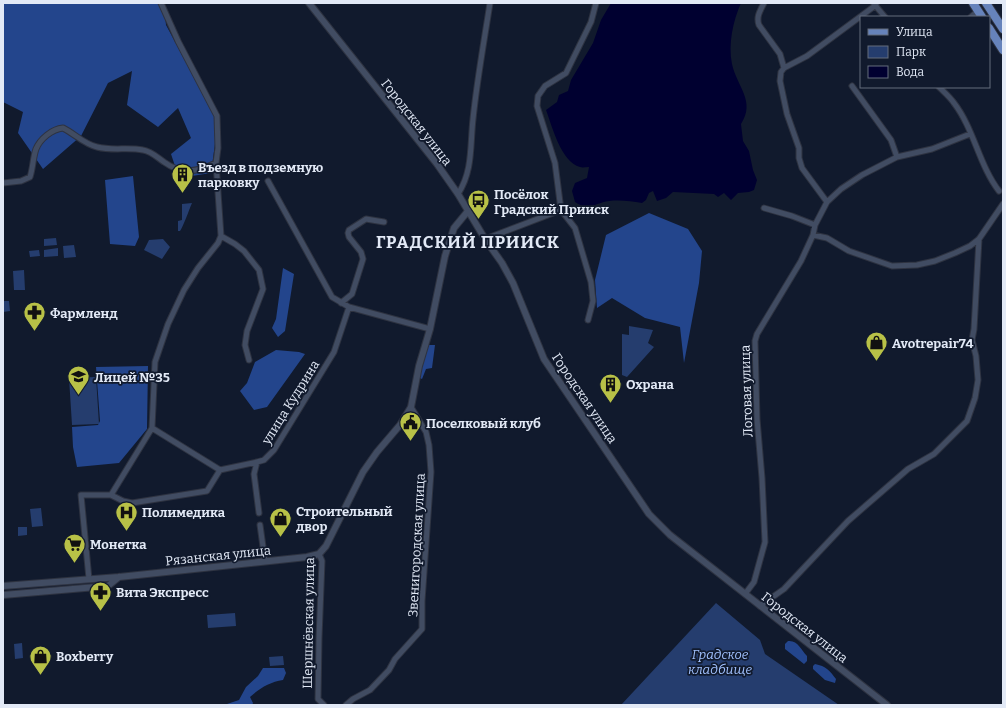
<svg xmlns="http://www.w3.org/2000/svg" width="1006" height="708" font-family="Bitter,serif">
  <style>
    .green { fill: #253d6e }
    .forest { fill: #23458c }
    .water { fill: #000030 }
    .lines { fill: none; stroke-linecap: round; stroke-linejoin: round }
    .minor-casing { stroke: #2e3341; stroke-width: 7 }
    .tertiary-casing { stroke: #2e3341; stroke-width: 8 }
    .primary-casing { stroke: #2e3341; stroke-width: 10 }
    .minor { stroke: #414c62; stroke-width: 5 }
    .tertiary { stroke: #414c62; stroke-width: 6 }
    .primary { stroke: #6683bb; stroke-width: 8 }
    .labels { text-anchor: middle; stroke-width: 3.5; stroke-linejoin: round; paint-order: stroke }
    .street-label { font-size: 13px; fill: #e2e9f6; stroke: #111a2d }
    .poi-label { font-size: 13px; font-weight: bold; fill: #e2e9f6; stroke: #111a2d; text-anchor: start }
    .park-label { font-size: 13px; font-style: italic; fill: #a1c1fe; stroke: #111a2d }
    .district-label { font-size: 17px; font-weight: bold; letter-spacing: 1px; fill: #e2e9f6; stroke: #111a2d }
  </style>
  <rect width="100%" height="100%" fill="#111a2d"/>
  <path class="green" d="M192,203C189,210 183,227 180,231H178V221L182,220V204Z
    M56,238L57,245L44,246V239Z
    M163,239L170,247L162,259L144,250L149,240Z
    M74,245L76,257L64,258L63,246Z
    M58,248V256L44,257V250Z
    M39,250L40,256L30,257L29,251Z
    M24,270L25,290H14L13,271Z
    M3,301H9L10,311L3,312Z
    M629,326L653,330L648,343L654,347L627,377L622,375V334L629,335Z
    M96,377L99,424L72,425L69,378Z
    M41,508L43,526L32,527L30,509Z
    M18,527H27V535L18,536Z
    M716,603L760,640L765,654L839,705H621Z
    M235,613L236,626L208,628L207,615Z
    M22,643L23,658L15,659L14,644Z
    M283,656L284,665L270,666L269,657Z"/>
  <path class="forest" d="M3,3H164L166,25L218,122L211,173L179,178L171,154L191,138L178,108L158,127L127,105L132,71L108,83L81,136L43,169L18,133L23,112L3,102Z
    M133,176L139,237L135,246L110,244L105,180Z
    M649,213L688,229L702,251L699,283L684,363L680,327L645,318L612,298L597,308L595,280L606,235Z
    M283,268L294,274L285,331L278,337L272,328L276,319Z
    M426,345H435L432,368L426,369L422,379L418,377Z
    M276,350L299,352L305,354L267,407L254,410L240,391L247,383L255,362Z
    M148,366L147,429L119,463L77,467L73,447L72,427L98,425L100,421L96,367Z
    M788,641C798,640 801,650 807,656V661L804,664L785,649V644Z
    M815,664C826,666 830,671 836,679L835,683L825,680L813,669V666Z
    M263,668H284L286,673L283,680C270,682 260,688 250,697L253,703L252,705H224L239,700L246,687L258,676Z"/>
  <path class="water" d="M611,3H741C733,21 728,44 732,64C737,87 756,101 741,124L743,141L749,151L753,170L757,180L754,190L749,192L738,193L731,200L724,193L718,197L714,194L673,192L666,198L657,201L653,191L649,193L646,200L642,203C631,201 620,200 609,201C596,203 588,211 575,202L572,191L575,183L587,178L589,167C586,167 582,168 580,167C561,162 552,126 546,110L557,102L559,95L568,91L571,80L593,43L601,20Z"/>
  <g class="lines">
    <defs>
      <path id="minor" d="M764,3C760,11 756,17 759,25L780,54L784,68
        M874,4L885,17
        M971,17L978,11
        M852,86L891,140L897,157
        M939,87C944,92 950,97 954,103C974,129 979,165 999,191
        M3,183L21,181L30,177C33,168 33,157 36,149C40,139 52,129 63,128C75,134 84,144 97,147C112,151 128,147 143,150C151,151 158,158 164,162C182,175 197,172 216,163
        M458,194C473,171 470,146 473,119C477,80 484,42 490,3
        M827,202L802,168L799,158V148L787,114L780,81L781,72L784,68L807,56L876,5
        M764,208L792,216L815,225
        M813,235L827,238L849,251L892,266L917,265L935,261L955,253L970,246L979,239L1003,204
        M221,236L235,244L244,251L259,270L263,289L247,331L245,345L249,360
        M485,239L561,210
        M341,303L352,294L363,259L361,252L349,237L348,233L349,230L366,219L384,222
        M349,307L430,329
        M588,320L593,301L591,282L575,228L561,210L555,163L537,106L538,96L545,86L566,73L591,22L596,3
        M152,428L220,470
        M111,495L123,501L132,503L207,491L220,470L257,462
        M259,513L254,474L257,462L264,460L274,450L334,352L349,307L332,297L268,181
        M260,525L265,561
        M319,554L322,561L319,638L318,699L324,705
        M89,579L81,495H111L152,428L155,362L168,324L184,290L198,268L218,243L221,236L216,163L218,148L217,116L178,41L161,3
        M745,594L754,582L765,542L762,478L757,419L755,341L757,334L801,261L813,235L815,225L827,202L841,189L862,175L897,157L932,149L970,134
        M760,606L784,589L848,521L908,469L934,454L967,421L975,398L978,380L976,356L972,340L974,329L979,239
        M346,705L353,699L370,690L389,670L395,659L422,629V601L431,472L429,445L426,432L411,407"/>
      <path id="tertiary" d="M309,3L437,164L458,194L485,239L502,263L513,283L544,359L649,514L670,535L887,705
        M3,586L119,577L307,557L319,554L326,546L363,472L377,452L400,425L411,407L419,366L430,329L445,256L454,228L468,211
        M3,595L108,586L119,577"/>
      <path id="primary" d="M973,3L982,17
        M986,3L1003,29
        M989,28L1003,50"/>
    </defs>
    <use href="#minor" class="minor-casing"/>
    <use href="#tertiary" class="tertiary-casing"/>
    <use href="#primary" class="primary-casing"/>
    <use href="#minor" class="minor"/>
    <use href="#tertiary" class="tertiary"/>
    <use href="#primary" class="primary"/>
  </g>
  <defs>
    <symbol id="building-pin" viewBox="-11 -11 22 30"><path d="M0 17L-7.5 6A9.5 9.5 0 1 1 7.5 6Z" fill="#b8c147" stroke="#111a2d"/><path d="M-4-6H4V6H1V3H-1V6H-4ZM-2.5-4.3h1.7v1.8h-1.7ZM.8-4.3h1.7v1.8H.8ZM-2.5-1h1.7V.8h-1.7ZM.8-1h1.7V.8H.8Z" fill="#111"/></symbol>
    <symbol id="bus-pin" viewBox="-11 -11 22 30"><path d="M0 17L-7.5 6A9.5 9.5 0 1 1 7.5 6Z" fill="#b8c147" stroke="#111a2d"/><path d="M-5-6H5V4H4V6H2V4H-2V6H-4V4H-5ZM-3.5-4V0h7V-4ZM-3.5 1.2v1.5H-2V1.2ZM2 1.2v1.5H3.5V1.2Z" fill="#111"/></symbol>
    <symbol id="pharmacy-pin" viewBox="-11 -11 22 30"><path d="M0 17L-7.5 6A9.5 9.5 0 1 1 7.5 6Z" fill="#b8c147" stroke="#111a2d"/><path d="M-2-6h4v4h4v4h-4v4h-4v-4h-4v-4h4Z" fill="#111"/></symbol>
    <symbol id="shop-pin" viewBox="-11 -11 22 30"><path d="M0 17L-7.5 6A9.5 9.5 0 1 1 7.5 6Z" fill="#b8c147" stroke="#111a2d"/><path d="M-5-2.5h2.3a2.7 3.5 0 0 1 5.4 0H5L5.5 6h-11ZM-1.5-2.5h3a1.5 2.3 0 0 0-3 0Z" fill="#111"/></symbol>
    <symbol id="school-pin" viewBox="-11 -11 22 30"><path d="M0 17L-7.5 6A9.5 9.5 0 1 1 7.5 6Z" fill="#b8c147" stroke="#111a2d"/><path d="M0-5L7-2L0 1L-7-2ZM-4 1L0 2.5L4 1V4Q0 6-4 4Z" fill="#111"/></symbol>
    <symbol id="civic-pin" viewBox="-11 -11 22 30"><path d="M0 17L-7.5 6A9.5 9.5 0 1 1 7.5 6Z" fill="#b8c147" stroke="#111a2d"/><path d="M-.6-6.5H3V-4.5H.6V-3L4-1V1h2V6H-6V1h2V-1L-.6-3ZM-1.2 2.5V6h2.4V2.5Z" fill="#111"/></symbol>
    <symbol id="hospital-pin" viewBox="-11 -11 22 30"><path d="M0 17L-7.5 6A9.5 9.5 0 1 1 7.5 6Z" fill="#b8c147" stroke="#111a2d"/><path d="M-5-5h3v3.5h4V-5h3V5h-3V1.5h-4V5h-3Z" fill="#111"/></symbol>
    <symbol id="supermarket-pin" viewBox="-11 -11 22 30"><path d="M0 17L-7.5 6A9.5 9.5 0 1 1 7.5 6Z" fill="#b8c147" stroke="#111a2d"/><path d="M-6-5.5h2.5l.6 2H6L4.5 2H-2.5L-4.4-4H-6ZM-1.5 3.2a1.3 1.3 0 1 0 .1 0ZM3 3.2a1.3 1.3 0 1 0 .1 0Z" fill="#111"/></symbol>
  </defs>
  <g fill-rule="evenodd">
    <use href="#building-pin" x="170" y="162" width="25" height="34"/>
    <use href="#bus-pin" x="466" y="188" width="25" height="34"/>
    <use href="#pharmacy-pin" x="22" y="300" width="25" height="34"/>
    <use href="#shop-pin" x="864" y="330" width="25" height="34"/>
    <use href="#school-pin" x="66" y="364" width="25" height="34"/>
    <use href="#building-pin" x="598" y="372" width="25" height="34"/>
    <use href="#civic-pin" x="398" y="410" width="25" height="34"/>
    <use href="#hospital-pin" x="114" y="500" width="25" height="34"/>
    <use href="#shop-pin" x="268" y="506" width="25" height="34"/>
    <use href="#supermarket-pin" x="62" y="532" width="25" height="34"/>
    <use href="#pharmacy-pin" x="88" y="580" width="25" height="34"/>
    <use href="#shop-pin" x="28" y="644" width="25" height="34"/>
  </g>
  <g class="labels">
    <g class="street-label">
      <text transform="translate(417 122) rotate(52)" y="5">Городская улица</text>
      <text transform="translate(746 391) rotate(-92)" y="5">Логовая улица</text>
      <text transform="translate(585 398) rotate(56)" y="5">Городская улица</text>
      <text transform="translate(290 402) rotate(-58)" y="5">улица Кудрина</text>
      <text transform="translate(416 545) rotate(-87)" y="5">Звенигородская улица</text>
      <text transform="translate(218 555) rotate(-6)" y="5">Рязанская улица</text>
      <text transform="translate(308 623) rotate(-89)" y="5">Шершнёвская улица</text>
      <text transform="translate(805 627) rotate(38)" y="5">Городская улица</text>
    </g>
    <g class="poi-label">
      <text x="198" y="172">Въезд в подземную<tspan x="198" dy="15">парковку</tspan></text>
      <text x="494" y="199">Посёлок<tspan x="494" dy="15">Градский Прииск</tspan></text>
      <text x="50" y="318">Фармленд</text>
      <text x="892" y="348">Avotrepair74</text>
      <text x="94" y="382">Лицей №35</text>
      <text x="626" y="389">Охрана</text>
      <text x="426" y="428">Поселковый клуб</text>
      <text x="296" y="516">Строительный<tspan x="296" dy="15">двор</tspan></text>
      <text x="142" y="517">Полимедика</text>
      <text x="90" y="549">Монетка</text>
      <text x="116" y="597">Вита Экспресс</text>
      <text x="56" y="661">Boxberry</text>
    </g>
    <g class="park-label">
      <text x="720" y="659">Градское<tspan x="720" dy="15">кладбище</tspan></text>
    </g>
    <g class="district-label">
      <text x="468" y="248">ГРАДСКИЙ ПРИИСК</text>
    </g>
  </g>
  <rect width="1006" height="708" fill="none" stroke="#e2e9f6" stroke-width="8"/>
  <rect x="860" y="16" width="130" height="72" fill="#111a2d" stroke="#656d7d"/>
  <rect x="868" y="29" width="20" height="6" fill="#6683bb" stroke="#656d7d"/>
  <text x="896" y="36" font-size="12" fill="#e2e9f6">Улица</text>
  <rect x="868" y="46" width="20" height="12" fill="#253d6e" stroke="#656d7d"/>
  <text x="896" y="56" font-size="12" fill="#e2e9f6">Парк</text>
  <rect x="868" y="66" width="20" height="12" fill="#000030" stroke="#656d7d"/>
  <text x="896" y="76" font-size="12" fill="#e2e9f6">Вода</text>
</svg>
